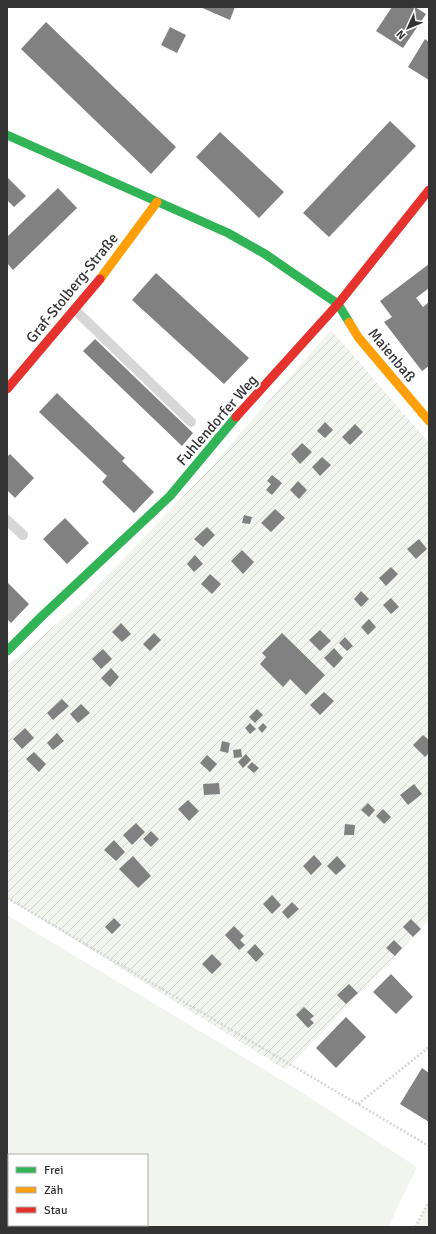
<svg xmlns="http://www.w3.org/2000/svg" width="436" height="1234" font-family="Signika,sans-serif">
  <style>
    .green { fill: #f1f5ed; fill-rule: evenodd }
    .garden { fill: url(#garden-furrows) }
    .building { fill: #818181 }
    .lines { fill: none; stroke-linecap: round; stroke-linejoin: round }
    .path { stroke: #d6d6d6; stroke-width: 2.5; stroke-dasharray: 2 2; stroke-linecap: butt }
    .lane { stroke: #d7d7d7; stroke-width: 10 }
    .fast { stroke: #30b455; stroke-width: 9 }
    .slow { stroke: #ff9f0a; stroke-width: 9 }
    .jam { stroke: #e5322d; stroke-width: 9 }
    .labels { text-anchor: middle; stroke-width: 4; stroke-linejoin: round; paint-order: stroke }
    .street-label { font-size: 15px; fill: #333; stroke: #fff }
  </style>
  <defs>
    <pattern id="garden-furrows" width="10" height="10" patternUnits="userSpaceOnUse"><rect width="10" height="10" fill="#f1f5ed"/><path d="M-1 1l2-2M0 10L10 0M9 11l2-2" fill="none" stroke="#cfd2cc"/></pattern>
  </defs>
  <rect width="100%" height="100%" fill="#fff"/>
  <path class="green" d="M7,915L293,1087L417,1167L388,1227H7ZM9,1155H147V1225H9Z
    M429,1204V1227H416Z"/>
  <path class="garden" d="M331,330L429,443V920L286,1070L7,898V666L81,603L202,477Z"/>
  <path class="building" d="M200,7H235L230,20Z
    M392,7H415L426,14L403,48L376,31Z
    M46,22L176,147L151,174L21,49Z
    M170,27L186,35L177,53L161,45Z
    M425,39L429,42V80L408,67Z
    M390,121L416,146L329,237L303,213Z
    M220,132L284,192L259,218L196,157Z
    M7,177L26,196L14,207L7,200Z
    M58,188L77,208L13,270L7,263V237Z
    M429,264V288L416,298L423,307L429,302V366L422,371L384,322L392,317L380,301Z
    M156,273L249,358L224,384L132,300Z
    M95,339L193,433L182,446L83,351Z
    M57,393L125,458L122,461L154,492L134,513L102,482L107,476L39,412Z
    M325,422L333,430L325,438L317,431Z
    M355,424L363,432L350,445L342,437Z
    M302,443L312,452L300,464L291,454Z
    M10,454L34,478L15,498L7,490V457Z
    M322,457L331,465L320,476L312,467Z
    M272,475L282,483L272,495L266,490L271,484L267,481Z
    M298,481L307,490L299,499L290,490Z
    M275,509L285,518L271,532L261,523Z
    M244,515L252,517L250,524L242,523Z
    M65,518L89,543L67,564L43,539Z
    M207,527L215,535L203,547L194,539Z
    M419,539L427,549L416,559L407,549Z
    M242,550L254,562L243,574L231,561Z
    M195,555L203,564L194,572L187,564Z
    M391,567L398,574L386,586L379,578Z
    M210,574L221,584L212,594L201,584Z
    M7,582L29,604L11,623L7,619Z
    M361,591L369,599L361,607L354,599Z
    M391,598L399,607L391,614L383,605Z
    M369,619L376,627L368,635L361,627Z
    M121,623L131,634L122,642L112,632Z
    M320,630L331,641L320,651L309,640Z
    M154,633L161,640L150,651L143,644Z
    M282,633L325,675L306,695L290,679L283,687L260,664L266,657L262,653Z
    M345,637L353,646L347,651L339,643Z
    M334,648L343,658L334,668L324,658Z
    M103,649L112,659L101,669L92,659Z
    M111,668L119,677L110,687L101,678Z
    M324,692L334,701L320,715L310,705Z
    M62,699L69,706L53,720L47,713Z
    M81,704L90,713L78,723L70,714Z
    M257,709L263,715L255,723L249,717Z
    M250,723L256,729L250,734L245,728Z
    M263,723L267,727L262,733L258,728Z
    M25,728L34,738L22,749L13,739Z
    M57,733L64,741L53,750L47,743Z
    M423,735L429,740V753L425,757L413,745Z
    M222,741L230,743L228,753L220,751Z
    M241,749L242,757L234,758L233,750Z
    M34,752L46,764L39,772L26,759Z
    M246,754L251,760L243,768L238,762Z
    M207,755L217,764L210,772L200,763Z
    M252,762L259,768L254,773L247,767Z
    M219,783L220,794L204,795L203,784Z
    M414,784L422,794L408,805L400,795Z
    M188,800L199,811L189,821L178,809Z
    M368,803L375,810L369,817L361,810Z
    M383,809L391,817L384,824L376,816Z
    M136,823L145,832L132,845L123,835Z
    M345,824L355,825L354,835H344Z
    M151,831L159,839L151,847L143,839Z
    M114,840L125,852L116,861L104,850Z
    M314,855L322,864L311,875L303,866Z
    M133,856L151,876L138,888L119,869Z
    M337,856L346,866L336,875L327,866Z
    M272,895L281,905L272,914L263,904Z
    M292,902L299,909L288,919L282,912Z
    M114,918L121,925L112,934L105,927Z
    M411,919L421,929L413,937L403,927Z
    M234,926L244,936L240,940L245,945L239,950L225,935Z
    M394,940L402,948L395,956L386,948Z
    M255,944L264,954L256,962L247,952Z
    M212,954L222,964L212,974L202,964Z
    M391,974L413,997L396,1014L373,992Z
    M349,984L358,993L346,1004L337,995Z
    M304,1007L314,1016L310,1019L314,1023L308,1028L296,1015Z
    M346,1017L366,1037L336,1068L316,1048Z
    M422,1068L429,1073V1122L400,1104Z"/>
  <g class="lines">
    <path class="path" d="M7,898L429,1146
      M358,1104L429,1047
      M415,1227L429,1202"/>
    <path class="lane" d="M74,309L191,422
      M7,520L23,535"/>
    <path class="fast" d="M7,135L228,233L265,254L338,304L349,322
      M7,651L41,617L170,496L236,417"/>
    <path class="slow" d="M100,279L157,202
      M349,322L358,337L429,421"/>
    <path class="jam" d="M7,389L100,279
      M236,417L338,304L429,190"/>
  </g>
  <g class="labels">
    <g class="street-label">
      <text transform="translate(72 288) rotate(-51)" y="5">Graf-Stolberg-Straße</text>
      <text transform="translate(392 355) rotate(50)" y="5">Maienbaß</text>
      <text transform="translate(217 420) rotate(-49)" y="5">Fuhlendorfer Weg</text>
    </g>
  </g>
  <rect width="436" height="1234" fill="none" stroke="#333333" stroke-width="16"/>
  <rect x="8" y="1154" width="140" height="72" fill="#ffffff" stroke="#adadad"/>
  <rect x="16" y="1167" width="20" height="6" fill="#30b455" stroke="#adadad"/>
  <text x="44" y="1174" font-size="12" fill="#333333">Frei</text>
  <rect x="16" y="1187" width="20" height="6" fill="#ff9f0a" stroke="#adadad"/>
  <text x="44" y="1194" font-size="12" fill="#333333">Zäh</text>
  <rect x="16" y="1207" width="20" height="6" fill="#e5322d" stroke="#adadad"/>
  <text x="44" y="1214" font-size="12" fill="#333333">Stau</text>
  <g transform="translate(408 28) rotate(226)" stroke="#ffffff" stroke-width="3" paint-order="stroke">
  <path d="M0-3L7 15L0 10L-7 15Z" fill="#333333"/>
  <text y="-6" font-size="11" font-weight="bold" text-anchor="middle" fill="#333333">N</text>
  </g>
</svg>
